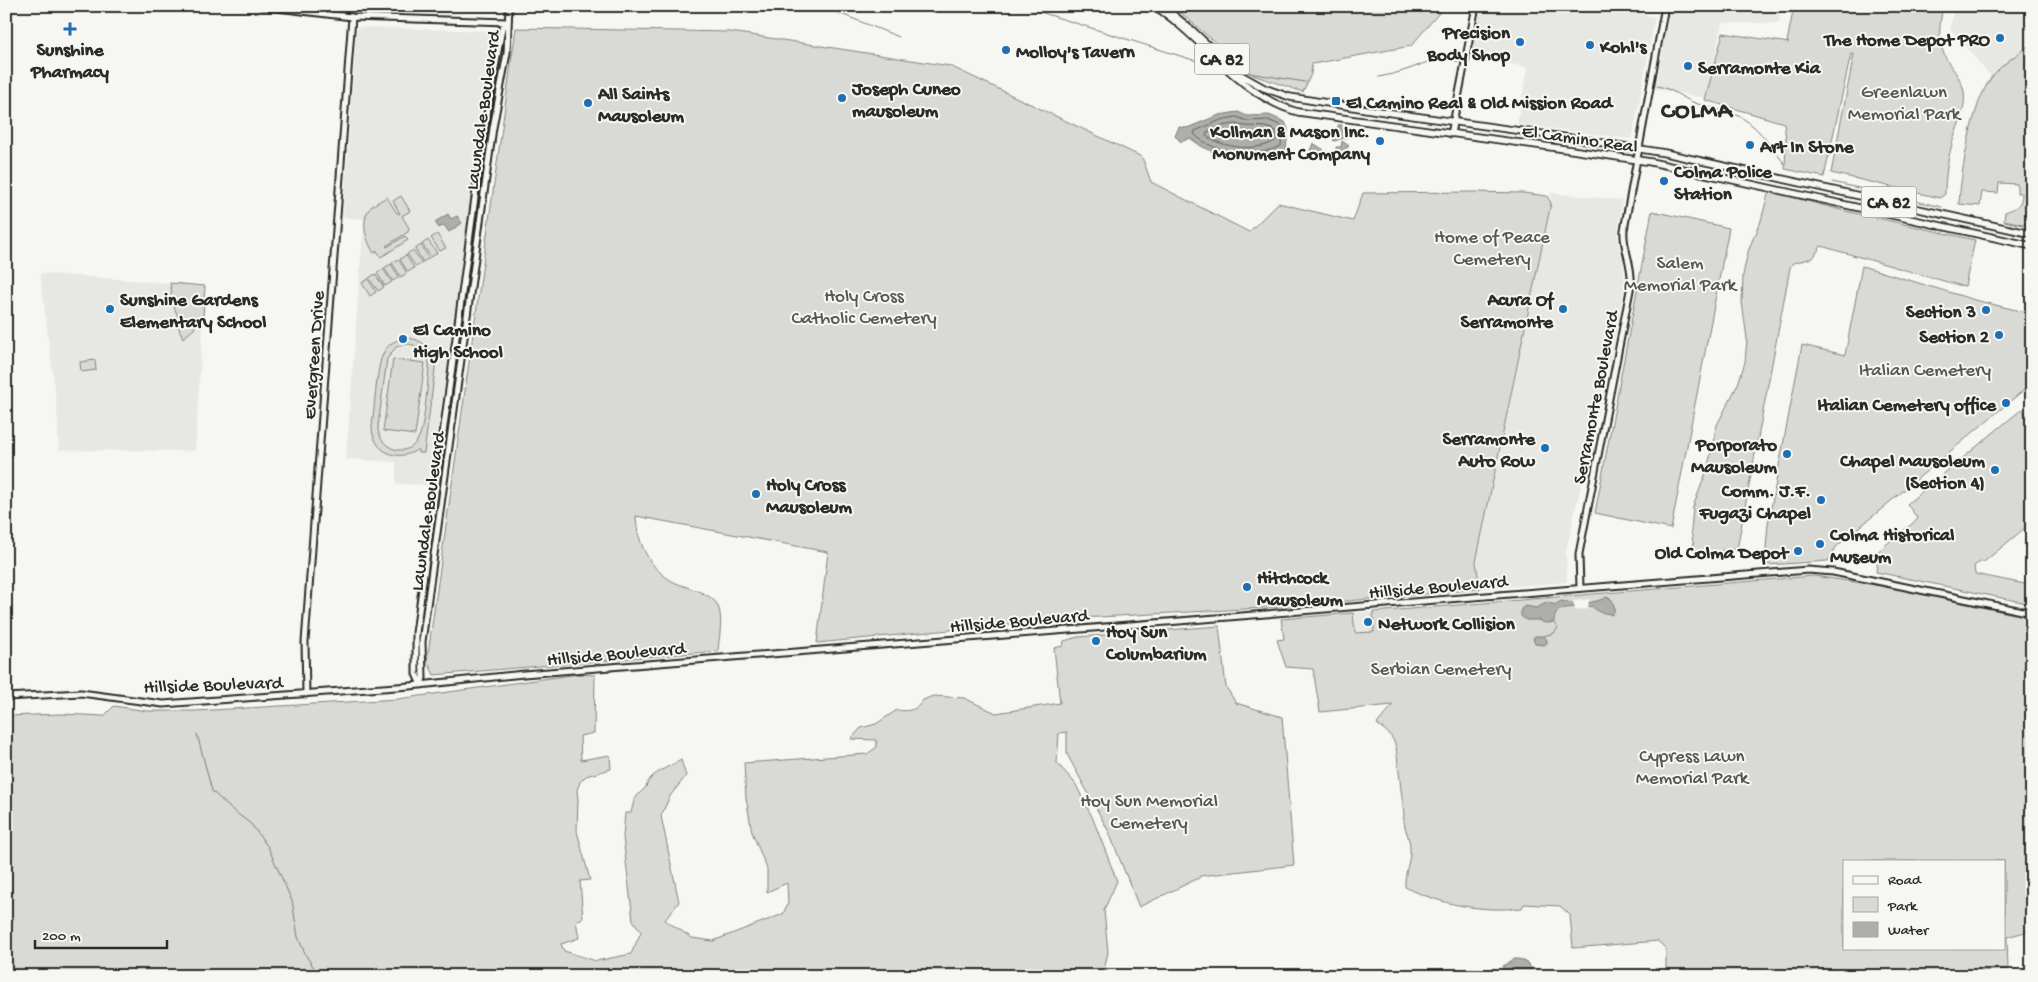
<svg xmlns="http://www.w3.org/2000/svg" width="2038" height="982" font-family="'Gochi Hand',sans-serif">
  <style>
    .built { fill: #e7e7e3 }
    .green { fill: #d9d9d5; stroke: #828280; fill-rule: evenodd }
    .water { fill: #aeaeab; stroke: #7a7a78 }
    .pier { fill: #f6f6f2 }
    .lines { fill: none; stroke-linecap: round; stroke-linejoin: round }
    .shore { stroke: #5f5f5e; stroke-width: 1 }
    .stream { stroke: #7a7a78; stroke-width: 1 }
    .secondary-casing { stroke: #2b2b2b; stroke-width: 9 }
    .primary-casing { stroke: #2b2b2b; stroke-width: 9 }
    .secondary { stroke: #f6f6f2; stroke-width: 5 }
    .primary { stroke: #f6f6f2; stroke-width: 5.5 }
    .poi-dot { fill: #1f6fb2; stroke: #f6f6f2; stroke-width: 2 }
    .labels { text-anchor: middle; stroke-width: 4; stroke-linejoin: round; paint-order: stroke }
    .shield { fill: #f6f6f2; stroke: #686867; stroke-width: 1 }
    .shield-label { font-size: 18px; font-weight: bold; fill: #2b2b2b }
    .poi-label { font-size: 19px; font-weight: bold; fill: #2b2b2b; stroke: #f6f6f2; text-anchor: start }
    .park-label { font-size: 19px; fill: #565656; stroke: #f6f6f2 }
    .street-label { font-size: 19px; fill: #2b2b2b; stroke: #f6f6f2 }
    .district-label { font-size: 24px; font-weight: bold; letter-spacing: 1px; fill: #2b2b2b; stroke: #f6f6f2 }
  </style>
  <rect width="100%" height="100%" fill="#f6f6f2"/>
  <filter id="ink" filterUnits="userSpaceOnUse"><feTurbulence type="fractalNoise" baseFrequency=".02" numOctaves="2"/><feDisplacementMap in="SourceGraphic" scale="10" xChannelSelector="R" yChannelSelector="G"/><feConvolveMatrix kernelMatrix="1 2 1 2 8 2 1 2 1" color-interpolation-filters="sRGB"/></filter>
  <g filter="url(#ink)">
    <path class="built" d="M1481,6H1599L1655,17L1633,135L1630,139L1517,124L1528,67L1471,57Z
      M1670,6H1780L1779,23H1722L1707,98L1656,89Z
      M1954,6H2032V43L1991,77L1950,28Z
      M357,27L495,31L430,485L396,484V462L346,459L364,219L343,217Z
      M1551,193L1622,200L1617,237L1623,261L1625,284L1613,345L1566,551L1567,582L1480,589L1477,561L1540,258L1551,203Z
      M40,273L205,286L195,451L59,450L57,407Z
      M1373,612L1375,632L1354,633L1353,613Z"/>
    <path class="green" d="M1173,6H1441L1439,13L1411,46L1312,64L1311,74L1303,92L1253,75Z
      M1794,6H1943C1939,26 1937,44 1948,62C1955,72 1962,80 1964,92C1967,111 1955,130 1951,148C1947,163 1945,179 1945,194L1940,198L1831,173L1854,54H1851L1824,177L1785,169L1786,140L1784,123L1705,100L1723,33L1789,43L1787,42Z
      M516,28L731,32L950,66L1142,157L1151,182L1249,232L1278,203L1353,221L1363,193L1473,192L1523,193L1547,196L1551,203L1476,562L1480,589L1281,607L1062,619L817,643L828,552L636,516C637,543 650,571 676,583C687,588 711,593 717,604C724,617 719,636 718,651L434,675L427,661Z
      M2032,43V226L2004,220L2005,212C2017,208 2022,205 2022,193H2017V184L1999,183L1998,193L1982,192L1980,206L1959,204C1961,171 1972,104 1991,78C1999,66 2020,53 2032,43Z
      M1769,191L1841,210L1975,240L1965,286L1958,285L1821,246L1813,258L1793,263L1790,268L1737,549L1722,550L1721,557L1695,553L1691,531L1693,507L1707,470L1717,425L1738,384L1745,362L1747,339L1742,302L1743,275L1748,252L1754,236L1757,232V228L1760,224Z
      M401,196L410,211L402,216L409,228L408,232L386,246L387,247L405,236L408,240L381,257L377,251L374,253C366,241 359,218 372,206C376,203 382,200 387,197L396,212L400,214L393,201Z
      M1652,211L1729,228L1671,529L1595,513Z
      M437,234L446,248L440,251L431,238Z
      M428,240L437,253L431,257L422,244Z
      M421,245L429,258L423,262L415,249Z
      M413,250L422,263L416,267L407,254Z
      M406,255L414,268L408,272L400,259Z
      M398,259L407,273L401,277L392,263Z
      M391,264L399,277L393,281L384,268Z
      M1862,266L1975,300L2032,314V383L1842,542L1836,547L1828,561L1768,565L1766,548L1768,524L1802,345L1845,355Z
      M383,269L392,282L385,286L377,273Z
      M375,274L384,287L378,291L369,278Z
      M368,279L376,292L370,296L362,283Z
      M170,283L205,286L203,317L198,318L194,329L183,338L175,319L178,317L169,294L172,293Z
      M407,338C424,339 436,352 435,369L424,453H418V449C398,464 371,451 372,425C375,407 376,366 384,352C389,343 397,339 407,338ZM407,344C421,345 430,354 429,369C427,385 425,424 419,437C409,461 377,449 378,426L387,359L396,347Z
      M393,359L425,363L415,435L383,431Z
      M95,360L96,370L81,372L80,362Z
      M2022,409L2032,422V522L1984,562H1980L1974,566L1975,574L2030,585L2031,604L1876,572L1879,555L1877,552L1918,519L1907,504Z
      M1814,576L1889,587L2032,618V930L2007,937L2008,969L1922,976H1724C1714,970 1710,974 1701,976C1691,977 1680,976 1671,976L1666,969V949L1658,941L1573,948L1570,915L1560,906L1524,904L1522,908C1481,912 1442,905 1405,887C1404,872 1411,861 1410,848C1410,835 1402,827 1404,814L1396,747C1393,736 1386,731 1377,724L1393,705L1320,712L1313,669L1286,667L1277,640L1284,639L1281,619L1353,613L1355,633L1374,632L1373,612ZM1844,861H2004V948H1844Z
      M1219,626L1226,687L1236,703L1282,717L1294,865L1200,876L1199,878L1139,907L1108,830L1067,754V732L1059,733L1057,763L1075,783L1093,819L1117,881L1104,910L1108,952L1103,976H6V716L61,714L104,716L114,706L147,711H196L398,699L579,674L595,675L594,733L580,736L581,760L610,755L611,769L586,776L580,782L577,790L578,799L577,831L590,880L580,881L583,918L576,921L579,938L561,944L564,951L596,961L631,954L641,932L633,920L623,837L625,813H631C634,800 634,798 644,789C647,787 647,782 650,779C657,771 672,765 681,760L686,776L670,796L661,816L679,902L665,920L692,938L713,941L783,914L788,903L787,883L767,892V869L752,832L746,798L744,763L867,754L877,747L876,740L851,739L861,728L876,724L897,710C909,712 917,710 923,700L933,696L964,698L996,713L1060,703L1054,648L1063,646L1064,641L1078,637Z"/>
    <path class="water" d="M1238,112L1247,116L1269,115L1285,122L1288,129L1286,150L1258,159L1221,156L1201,146L1190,138L1181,142L1175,136L1179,127L1187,128L1219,115Z
      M1338,125H1342V129L1348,134L1347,137L1334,141L1332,136L1338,128Z
      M1342,141L1349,146L1341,153L1342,158L1337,159L1336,147H1341Z
      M1313,143L1324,150L1313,160L1309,159L1308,157Z
      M448,214L451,219L457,216L462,223L449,232L444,225L439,228L435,222Z
      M1607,597L1612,600L1615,609L1612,615C1600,610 1603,617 1592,606C1579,610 1555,601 1554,622C1547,624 1544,623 1538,620H1526L1521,616V609L1525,606L1536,608L1548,602L1555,605L1561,601C1575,605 1594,604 1607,597Z
      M1535,636H1544L1547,640V643L1544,645L1535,644L1533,638Z
      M1514,959C1524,958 1532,965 1534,976H1502L1503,966Z"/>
    <path class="pier" d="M1589,599L1588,609L1575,610L1573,601Z"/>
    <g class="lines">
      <path class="shore" d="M1237,117L1247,121L1268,120L1280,125L1282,130L1281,146C1253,159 1216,155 1194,134L1195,131L1221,120Z
        M1236,124C1249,129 1263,123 1276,131L1275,141C1257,152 1223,148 1206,136L1207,132L1222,126Z"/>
      <path class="stream" d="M821,6L899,37
        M1021,6L1222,69
        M1243,72L1305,82
        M1379,77C1388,75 1398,73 1406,70C1428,63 1435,55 1459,62
        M1657,86C1671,88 1682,98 1695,103C1707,108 1720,109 1732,113C1756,122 1769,144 1784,163
        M1832,182L1942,207
        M2004,221L2032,227
        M1553,623L1557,626
        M1544,636L1554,633L1558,628
        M197,734L212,791L230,808L251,824L268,847L292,901L298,937L305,954L319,976"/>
      <defs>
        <path id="secondary" d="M260,6L352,17L507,22
          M1451,134L1476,6
          M1580,588L1579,554L1631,285C1633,264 1622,248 1624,230L1665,6
          M421,685L423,678L422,642L493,128L507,53L509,6
          M421,685L416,674V633L484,131L502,28L507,22
          M306,694L305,642L352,17
          M6,697L81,693L163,704L410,686L524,674L1808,570L1833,572L2032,613"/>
        <path id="primary" d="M1154,6C1205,38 1237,95 1298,112L1565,149L1651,162L2032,246
          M1163,6L1192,30L1239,74L1264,88L1290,97L1385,112L1585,140L1665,153L2032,234"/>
      </defs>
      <use href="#secondary" class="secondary-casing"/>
      <use href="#primary" class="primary-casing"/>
      <use href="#secondary" class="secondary"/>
      <use href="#primary" class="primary"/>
    </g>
  </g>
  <g class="poi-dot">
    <path d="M67.5 21.5h5v5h5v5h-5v5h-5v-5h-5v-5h5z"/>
    <circle cx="2000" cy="38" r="5"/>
    <circle cx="1520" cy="42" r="5"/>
    <circle cx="1590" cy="45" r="5"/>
    <circle cx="1006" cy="50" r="5"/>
    <circle cx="1688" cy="66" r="5"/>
    <circle cx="842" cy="98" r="5"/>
    <rect x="1331" y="96" width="10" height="10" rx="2.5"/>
    <circle cx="588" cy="103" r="5"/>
    <circle cx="1380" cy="141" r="5"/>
    <circle cx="1750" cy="145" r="5"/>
    <circle cx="1664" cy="181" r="5"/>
    <circle cx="110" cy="309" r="5"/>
    <circle cx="1563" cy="309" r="5"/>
    <circle cx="1986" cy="310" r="5"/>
    <circle cx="1999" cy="335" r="5"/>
    <circle cx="403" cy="339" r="5"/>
    <circle cx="2006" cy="403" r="5"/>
    <circle cx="1545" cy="448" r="5"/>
    <circle cx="1787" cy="454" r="5"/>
    <circle cx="1995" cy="470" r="5"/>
    <circle cx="756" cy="494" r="5"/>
    <circle cx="1821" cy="500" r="5"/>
    <circle cx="1820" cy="544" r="5"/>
    <circle cx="1798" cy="551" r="5"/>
    <circle cx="1247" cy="587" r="5"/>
    <circle cx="1368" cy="622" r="5"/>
    <circle cx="1096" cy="641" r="5"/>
  </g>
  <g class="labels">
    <g class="shield">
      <rect x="1194.5" y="43.5" width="55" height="31" rx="4"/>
      <rect x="1861.5" y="186.5" width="55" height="31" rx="4"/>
    </g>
    <g class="shield-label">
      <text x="1222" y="65">CA 82</text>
      <text x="1889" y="208">CA 82</text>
    </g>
    <g class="poi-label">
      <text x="1510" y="38" text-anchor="end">Precision<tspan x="1510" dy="22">Body Shop</tspan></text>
      <text x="1990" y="45" text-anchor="end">The Home Depot PRO</text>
      <text x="1600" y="52">Kohl's</text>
      <text x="70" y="55" text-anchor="middle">Sunshine<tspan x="70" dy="22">Pharmacy</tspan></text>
      <text x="1016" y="57">Molloy's Tavern</text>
      <text x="1698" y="73">Serramonte Kia</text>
      <text x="852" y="94">Joseph Cuneo<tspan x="852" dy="22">mausoleum</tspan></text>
      <text x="598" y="99">All Saints<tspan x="598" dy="22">Mausoleum</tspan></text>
      <text x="1346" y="108">El Camino Real &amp; Old Mission Road</text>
      <text x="1370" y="137" text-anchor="end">Kollman &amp; Mason Inc.<tspan x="1370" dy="22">Monument Company</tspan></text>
      <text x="1760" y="152">Art In Stone</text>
      <text x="1674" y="177">Colma Police<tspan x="1674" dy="22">Station</tspan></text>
      <text x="120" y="305">Sunshine Gardens<tspan x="120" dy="22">Elementary School</tspan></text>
      <text x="1553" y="305" text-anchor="end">Acura Of<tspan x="1553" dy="22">Serramonte</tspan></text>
      <text x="1976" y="317" text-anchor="end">Section 3</text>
      <text x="413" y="335">El Camino<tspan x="413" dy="22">High School</tspan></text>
      <text x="1989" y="342" text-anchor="end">Section 2</text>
      <text x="1996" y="410" text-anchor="end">Italian Cemetery office</text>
      <text x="1535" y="444" text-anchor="end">Serramonte<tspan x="1535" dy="22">Auto Row</tspan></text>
      <text x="1777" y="450" text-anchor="end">Porporato<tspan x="1777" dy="22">Mausoleum</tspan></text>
      <text x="1985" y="466" text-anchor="end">Chapel Mausoleum<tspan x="1985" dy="22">(Section 4)</tspan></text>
      <text x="766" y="490">Holy Cross<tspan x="766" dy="22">Mausoleum</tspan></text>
      <text x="1811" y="496" text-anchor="end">Comm. J.F.<tspan x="1811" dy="22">Fugazi Chapel</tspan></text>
      <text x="1830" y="540">Colma Historical<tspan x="1830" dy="22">Museum</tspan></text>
      <text x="1788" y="558" text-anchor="end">Old Colma Depot</text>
      <text x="1257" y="583">Hitchcock<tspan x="1257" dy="22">Mausoleum</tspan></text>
      <text x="1378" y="629">Network Collision</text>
      <text x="1106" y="637">Hoy Sun<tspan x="1106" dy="22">Columbarium</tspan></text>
    </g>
    <g class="park-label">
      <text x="1904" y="97">Greenlawn<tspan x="1904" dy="22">Memorial Park</tspan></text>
      <text x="1492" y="242">Home of Peace<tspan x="1492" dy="22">Cemetery</tspan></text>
      <text x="1680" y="268">Salem<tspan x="1680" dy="22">Memorial Park</tspan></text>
      <text x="864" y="301">Holy Cross<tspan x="864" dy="22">Catholic Cemetery</tspan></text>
      <text x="1925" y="375">Italian Cemetery</text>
      <text x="1441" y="674">Serbian Cemetery</text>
      <text x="1692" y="761">Cypress Lawn<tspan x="1692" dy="22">Memorial Park</tspan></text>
      <text x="1149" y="806">Hoy Sun Memorial<tspan x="1149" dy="22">Cemetery</tspan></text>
    </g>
    <g class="street-label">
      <text transform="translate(481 110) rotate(-82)" y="7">Lawndale Boulevard</text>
      <text transform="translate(1580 137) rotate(8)" y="7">El Camino Real</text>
      <text transform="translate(312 355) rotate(-86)" y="7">Evergreen Drive</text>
      <text transform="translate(1594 397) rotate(-79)" y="7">Serramonte Boulevard</text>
      <text transform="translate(426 511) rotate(-82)" y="7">Lawndale Boulevard</text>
      <text transform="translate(1438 585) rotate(-5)" y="7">Hillside Boulevard</text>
      <text transform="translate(1019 619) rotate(-5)" y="7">Hillside Boulevard</text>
      <text transform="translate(616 652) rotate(-5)" y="7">Hillside Boulevard</text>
      <text transform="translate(213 683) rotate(-2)" y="7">Hillside Boulevard</text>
    </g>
    <g class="district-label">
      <text x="1697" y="117">COLMA</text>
    </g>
  </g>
  <rect width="2038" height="982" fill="none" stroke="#f6f6f2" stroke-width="25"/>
  <rect x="12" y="12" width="2013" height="957" fill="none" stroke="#2b2b2b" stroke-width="2" filter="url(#ink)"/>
  <rect x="1843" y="860" width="162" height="90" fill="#f6f6f2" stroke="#a5a5a2"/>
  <rect x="1853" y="876" width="25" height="8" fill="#f6f6f2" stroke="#a5a5a2"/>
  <text x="1888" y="884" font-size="15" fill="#2b2b2b">Road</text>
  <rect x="1853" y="897" width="25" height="15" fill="#d9d9d5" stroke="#a5a5a2"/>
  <text x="1888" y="910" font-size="15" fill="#2b2b2b">Park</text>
  <rect x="1853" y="922" width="25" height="15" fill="#aeaeab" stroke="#a5a5a2"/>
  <text x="1888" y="934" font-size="15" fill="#2b2b2b">Water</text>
  <path d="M35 940v8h132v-8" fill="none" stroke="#2b2b2b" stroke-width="2.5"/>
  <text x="42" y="940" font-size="15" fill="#2b2b2b" stroke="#f6f6f2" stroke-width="4" paint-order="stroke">200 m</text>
</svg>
